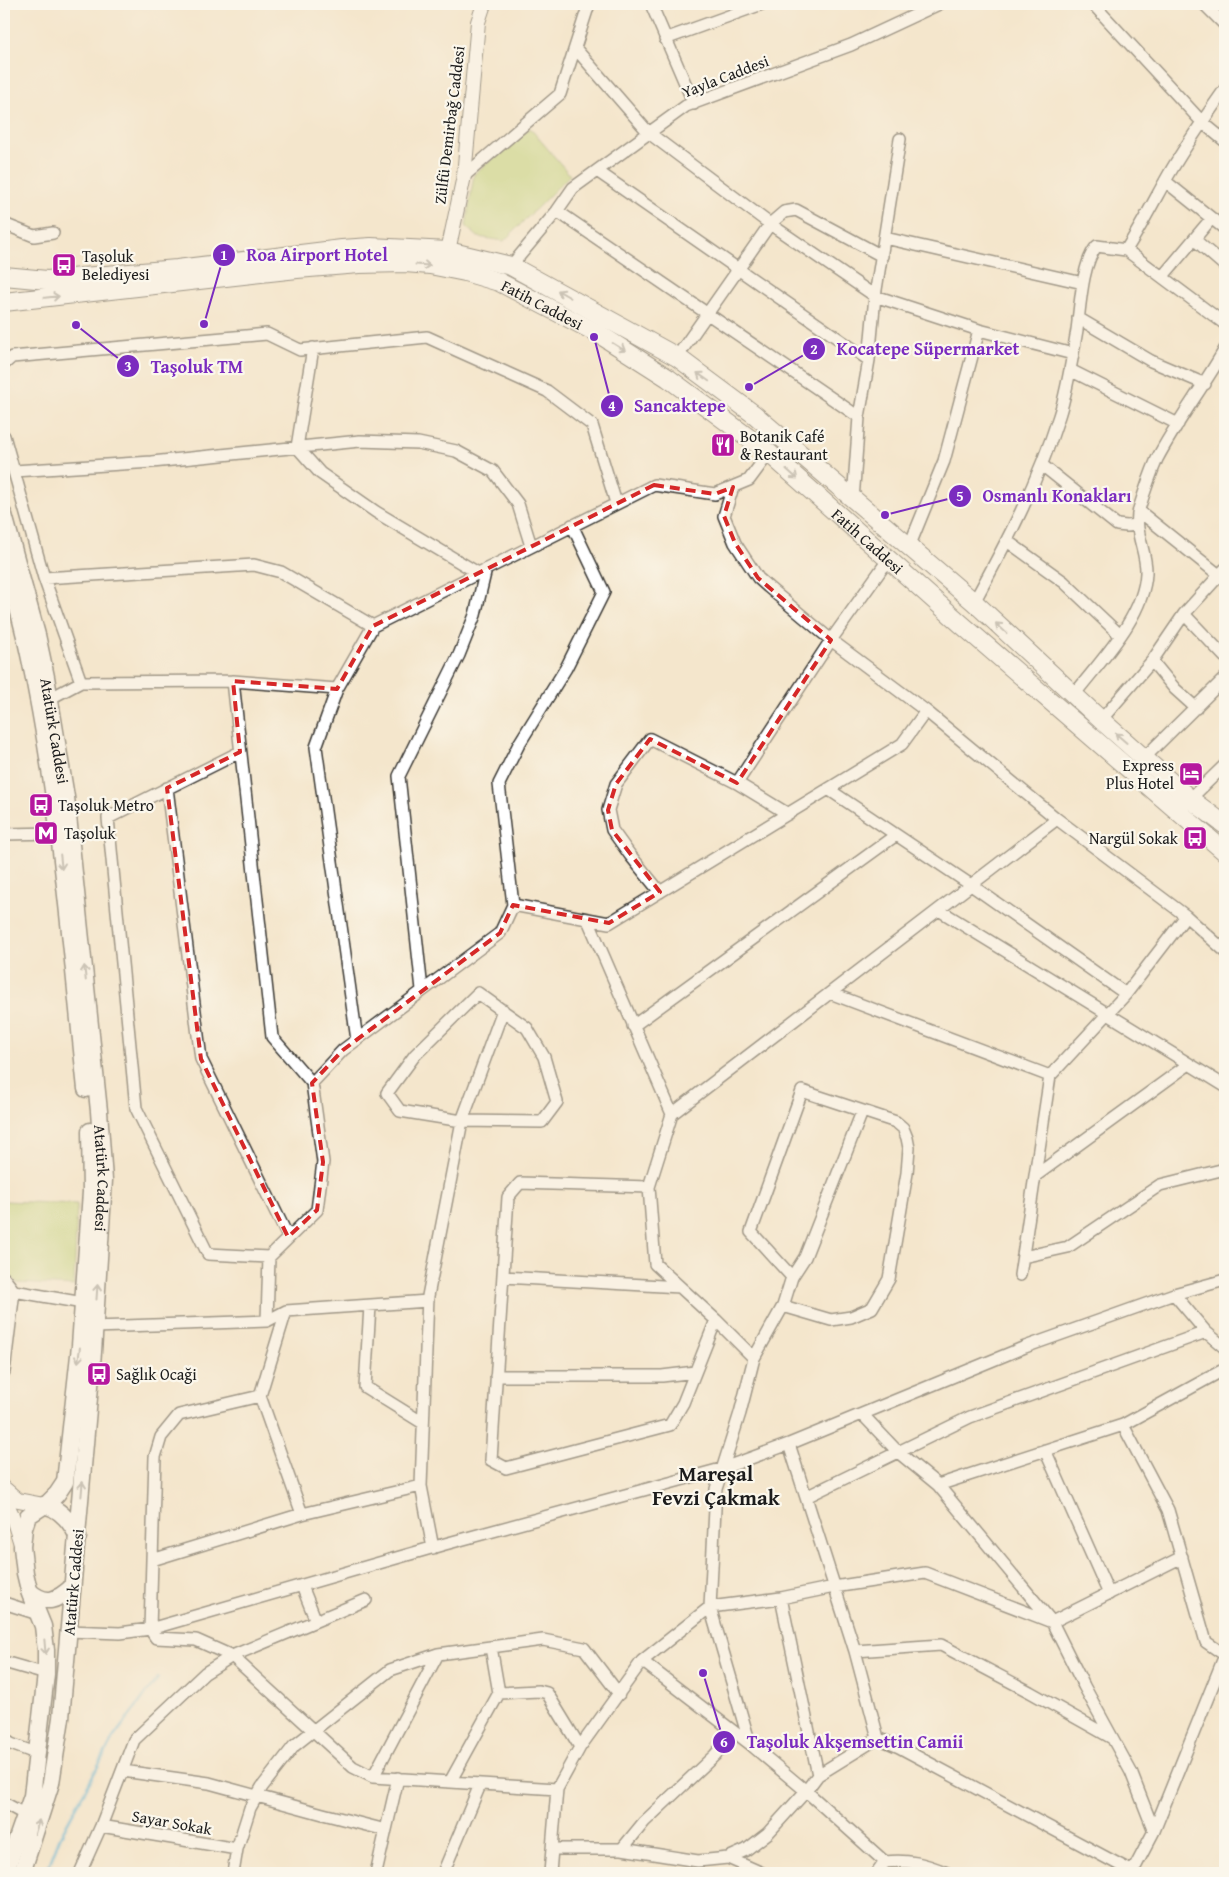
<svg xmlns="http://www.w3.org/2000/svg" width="1229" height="1877" font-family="'Gentium Book Plus',serif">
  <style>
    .green { fill: #bcd378; stroke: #6c784a }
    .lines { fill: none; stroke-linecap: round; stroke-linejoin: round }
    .stream { stroke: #59b0d6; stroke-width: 3 }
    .minor-casing { stroke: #3c3a36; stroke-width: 14 }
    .tertiary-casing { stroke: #3c3a36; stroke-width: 16 }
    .secondary-casing { stroke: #3c3a36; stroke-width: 19 }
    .primary-casing { stroke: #3c3a36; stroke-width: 20 }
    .minor { stroke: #fff; stroke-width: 11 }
    .tertiary { stroke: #fff; stroke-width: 14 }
    .secondary { stroke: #fff; stroke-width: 16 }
    .primary { stroke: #fff; stroke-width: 18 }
    .oneway { stroke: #999 }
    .marked { fill: none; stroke: #d62828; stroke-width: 4; stroke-dasharray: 10 6; stroke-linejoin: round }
    .labels { text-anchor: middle; stroke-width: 4.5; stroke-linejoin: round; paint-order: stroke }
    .street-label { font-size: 16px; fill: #1c1c1c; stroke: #fbf7ec }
    .poi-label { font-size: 16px; fill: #1c1c1c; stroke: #fbf7ec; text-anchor: start }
    .district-label { font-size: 21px; font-weight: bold; fill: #1c1c1c; stroke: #fbf7ec }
    .leader { fill: none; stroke: #7b2cbf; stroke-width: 2 }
    .callout-dot { fill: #7b2cbf; stroke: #fbf7ec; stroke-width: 2 }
    .mark-label { font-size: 15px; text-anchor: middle; font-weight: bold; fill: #fff }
    .callout-label { font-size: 18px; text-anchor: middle; font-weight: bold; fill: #7b2cbf; stroke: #fbf7ec; stroke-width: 4.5; stroke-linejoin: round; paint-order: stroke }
  </style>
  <rect width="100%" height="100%" fill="#fbf7ec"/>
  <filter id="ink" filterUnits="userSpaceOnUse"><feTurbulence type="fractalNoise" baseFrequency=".02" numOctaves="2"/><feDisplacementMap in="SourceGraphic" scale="10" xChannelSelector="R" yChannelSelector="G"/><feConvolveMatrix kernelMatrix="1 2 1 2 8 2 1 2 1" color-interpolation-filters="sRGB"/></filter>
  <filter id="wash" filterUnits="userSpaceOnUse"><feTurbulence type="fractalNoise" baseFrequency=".0096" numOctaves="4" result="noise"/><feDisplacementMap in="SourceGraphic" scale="20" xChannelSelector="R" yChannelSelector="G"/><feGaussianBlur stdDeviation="1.12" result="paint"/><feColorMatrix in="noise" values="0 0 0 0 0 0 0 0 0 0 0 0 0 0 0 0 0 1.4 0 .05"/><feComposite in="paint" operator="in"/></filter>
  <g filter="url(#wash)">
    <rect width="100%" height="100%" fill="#f4e6cc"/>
    <path class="green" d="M530,128L570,175L504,241L478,237L466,226L474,174Z
      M4,1201L77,1204L74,1286L17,1283L4,1268Z"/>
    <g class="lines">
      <path class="stream" d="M46,1873L60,1837L113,1738L158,1678"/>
    </g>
  </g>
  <g filter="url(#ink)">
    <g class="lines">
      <defs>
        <path id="minor" d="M651,4L694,104
          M1093,4L1202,122L1225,141
          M1204,4L1225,25
          M665,39L762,4
          M575,48L649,133L770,224L875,296L979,330L1073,354
          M597,171L869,360
          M464,176L560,94L589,4
          M1165,181L1225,229
          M557,211L859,417
          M4,224L34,236L53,233
          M885,238L1083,283
          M1195,240L1225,266
          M1126,250L1225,324
          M511,266L557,211L573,188L686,106L851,45L939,4
          M1163,276L1211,219
          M1078,318L1151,361L1205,384
          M313,348L297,447L320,473L376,512L478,573
          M677,357L770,224L784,212L796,210L882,256
          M4,364L12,357L267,334L300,350L427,337L547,391L592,425L616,503
          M1070,370L1178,424
          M4,436L44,578L81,682
          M1042,465L1117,525L1127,526L1137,525
          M14,471L152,462L360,441L418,443L456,451L493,471L518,504L531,546
          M733,487L724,516L735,543L758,578L768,587L831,640L926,711L1057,819L1186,916L1225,951
          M853,500L859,417L869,360L875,296L900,139
          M1139,511L1224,579
          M1007,541L1064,582L1120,635
          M909,547L944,461L979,330
          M44,578L254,565L281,572L373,626
          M974,602C1007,542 1038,482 1059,416C1068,388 1072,358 1077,330C1080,308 1082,262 1097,246L1126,250C1140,228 1152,205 1164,183C1182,150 1204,119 1225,89
          M1184,614L1225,657
          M1152,661L1175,689L1196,708
          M233,681L272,1037L312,1083
          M337,689L316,747L357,1040
          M1074,695C1100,661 1144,617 1146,573C1147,551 1133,532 1139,509C1144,493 1150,475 1157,459C1177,421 1204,386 1225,349
          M45,699H49L81,682L233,681L337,689L373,626L654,485L715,494L749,480L769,453
          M1101,720L1152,661L1184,614L1225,569
          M240,752L108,818L136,1108L208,1254L269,1257L317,1210L323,1162L312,1083L343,1050L500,933L513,905L609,923L902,744L926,711
          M1144,758L1225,678
          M737,783L831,640L888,560
          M167,788L201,1059L288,1237
          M828,789L971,885L1126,994
          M1190,799L1225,765
          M4,834L58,833
          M660,892L630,855L612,830L608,810L616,784L650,739L737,783L788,814
          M513,905L499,784L519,744L566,668L604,592L572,525
          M939,910L1225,1086
          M588,920L672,1114L649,1187L655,1264L716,1320L754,1358
          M422,990L399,776L459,655L475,615L486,569
          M478,993L527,1028L544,1057L557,1102L542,1122L462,1121L400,1111L387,1093L415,1055Z
          M830,993L1050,1076L1126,994L1186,916
          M633,1026L896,835
          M672,1114L1057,819
          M1035,1176L1189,1064
          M649,1187L520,1183L508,1197L491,1460L506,1468L670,1425L683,1403L716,1320
          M1023,1257L1068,1247L1160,1185L1225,1169
          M1020,1275L1050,1076
          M503,1277L680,1287
          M4,1278L14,1291L83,1303
          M1174,1294L1206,1332L1225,1348
          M370,1306L365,1387L423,1423
          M783,1306L831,1320L851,1317L872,1308L889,1279L907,1173L909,1148L907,1138L903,1128L896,1122L802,1091L751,1232L792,1277
          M286,1311L260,1396L302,1514
          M267,1321L269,1257
          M95,1327L267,1321L286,1311L428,1301
          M4,1372L14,1291
          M496,1376H662L695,1372
          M260,1396L179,1415L161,1437L155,1457L150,1629L156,1638L196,1640L232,1656L353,1767L373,1777L557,1789
          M862,1414L898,1452L938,1485L1052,1622L1084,1686L1131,1772L1154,1831
          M1123,1425L1168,1510L1206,1642L1225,1655
          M789,1444L855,1651L878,1738
          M1045,1450L1109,1594
          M938,1485L1123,1425L1225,1369
          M806,1497L970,1417L1206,1332
          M433,1548L421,1486L428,1296L462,1121L503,1010
          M152,1560L302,1514L421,1486
          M302,1586L316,1621
          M781,1598L818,1775
          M4,1603L38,1614
          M68,1631L120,1633L150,1629L445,1544L721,1469L789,1444L1025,1347L1174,1294L1225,1280
          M855,1651L941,1645L1030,1692L1112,1738
          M642,1661L750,1744L806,1791L885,1862C908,1859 926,1864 947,1873
          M4,1662L46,1674
          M499,1693L539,1691L547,1693L580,1747
          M4,1739L11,1744L38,1754
          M750,1744L710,1607L716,1489L740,1413L754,1358L783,1306L792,1277L805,1257L862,1112
          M123,1771L209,1783L323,1814L386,1830
          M373,1777L438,1654
          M450,1782L499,1693L491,1647
          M4,1803L26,1815
          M101,1826L237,1849
          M552,1849H622L698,1861L728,1858L746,1850L768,1833L806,1791L818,1775L878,1738L899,1747L1133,1872
          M622,1849L644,1822L715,1755L734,1732
          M728,1858L762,1873
          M80,1873L101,1826L134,1740L205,1673L232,1656L366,1600
          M233,1873L237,1849L250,1808L262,1787L294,1746L390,1670L438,1654L543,1640L584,1648L619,1694
          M376,1873L398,1778
          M443,1873L480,1785
          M550,1873L557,1789L580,1747L642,1661L710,1607L781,1598L834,1587L925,1573L1052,1622L1182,1557
          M877,1873L885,1862
          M1132,1873L1154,1831L1225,1655"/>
        <path id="tertiary" d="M448,251L464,176L478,22L484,4
          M4,1488L18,1500L44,1505
          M4,1498L12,1515L21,1544"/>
        <g id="secondary">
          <path id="s1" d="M4,515L37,635L46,677L66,797L99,1111L104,1180L93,1352L61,1718L51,1783L22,1873"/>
          <path d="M4,556C13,590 23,624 30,659C60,799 71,947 86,1089"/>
          <path d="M44,1505C61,1509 71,1522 78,1537"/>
          <path d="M29,1591C47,1606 56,1601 72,1587"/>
          <path d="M5,1873L32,1796L46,1674V1650L43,1626L30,1594L25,1573L22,1547L24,1528L28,1516L48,1503L57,1494L65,1482L80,1346L91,1192L90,1131"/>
        </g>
        <g id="primary">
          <path d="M4,276L47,280L177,269L342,249L371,247L448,251L511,266L677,357L755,415L974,602L1101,720L1190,799L1225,825"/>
          <path id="s2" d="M4,302L297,269L359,264L405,263L430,265L465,272L499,282L599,334L668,378L769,453L960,623L1225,852"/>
        </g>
      </defs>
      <use href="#minor" class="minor-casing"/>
      <use href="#tertiary" class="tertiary-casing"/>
      <use href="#secondary" class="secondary-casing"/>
      <use href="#primary" class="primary-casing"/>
      <use href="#minor" class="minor"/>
      <use href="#tertiary" class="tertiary"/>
      <use href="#secondary" class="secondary"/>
      <use href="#primary" class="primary"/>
    </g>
    <defs><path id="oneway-shaft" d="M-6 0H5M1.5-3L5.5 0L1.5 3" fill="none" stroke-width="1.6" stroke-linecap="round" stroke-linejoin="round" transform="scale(1.25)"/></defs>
    <g class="oneway">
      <use href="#oneway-shaft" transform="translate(423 265) rotate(4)"/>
      <use href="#oneway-shaft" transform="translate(564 294) rotate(-150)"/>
      <use href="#oneway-shaft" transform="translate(52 297) rotate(-6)"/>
      <use href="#oneway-shaft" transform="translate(619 347) rotate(32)"/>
      <use href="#oneway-shaft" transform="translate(703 377) rotate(-145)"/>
      <use href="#oneway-shaft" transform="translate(792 474) rotate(42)"/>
      <use href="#oneway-shaft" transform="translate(1001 628) rotate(-137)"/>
      <use href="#oneway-shaft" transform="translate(1121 738) rotate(-139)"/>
      <use href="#oneway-shaft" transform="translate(61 862) rotate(84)"/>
      <use href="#oneway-shaft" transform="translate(85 973) rotate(-96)"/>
      <use href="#oneway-shaft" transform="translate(97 1292) rotate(-86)"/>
      <use href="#oneway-shaft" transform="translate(79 1355) rotate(97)"/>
      <use href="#oneway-shaft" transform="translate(82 1489) rotate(-85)"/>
      <use href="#oneway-shaft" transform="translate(45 1647) rotate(85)"/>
      <use href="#oneway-shaft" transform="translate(37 1827) rotate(-73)"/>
    </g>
  </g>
  <path d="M0 0H1229V1877H0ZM654,485L715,494L733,487L724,516L735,543L758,578L831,640L737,783L650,739L616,784L608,810L612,830L660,892L609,923L513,905L500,933L343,1050L312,1083L323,1162L317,1210L288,1237L201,1059L167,788L240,752L233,681L337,689L373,626Z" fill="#f4e6cc" fill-opacity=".55" fill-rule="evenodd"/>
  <path class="marked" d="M654,485L715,494L733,487L724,516L735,543L758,578L831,640L737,783L650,739L616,784L608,810L612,830L660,892L609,923L513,905L500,933L343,1050L312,1083L323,1162L317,1210L288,1237L201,1059L167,788L240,752L233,681L337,689L373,626Z"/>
  <defs>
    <symbol id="bus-square" viewBox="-11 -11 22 22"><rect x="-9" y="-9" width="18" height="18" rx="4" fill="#b5179e" stroke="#fbf7ec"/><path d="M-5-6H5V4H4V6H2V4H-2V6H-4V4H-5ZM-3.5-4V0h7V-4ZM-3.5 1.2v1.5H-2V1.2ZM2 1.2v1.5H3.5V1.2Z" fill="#fff"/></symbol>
    <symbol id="restaurant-square" viewBox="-11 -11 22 22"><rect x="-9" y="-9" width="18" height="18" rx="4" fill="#b5179e" stroke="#fbf7ec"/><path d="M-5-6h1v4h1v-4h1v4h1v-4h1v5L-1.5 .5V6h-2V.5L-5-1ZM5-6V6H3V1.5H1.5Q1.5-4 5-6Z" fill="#fff"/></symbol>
    <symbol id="hotel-square" viewBox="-11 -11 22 22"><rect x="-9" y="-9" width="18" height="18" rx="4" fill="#b5179e" stroke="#fbf7ec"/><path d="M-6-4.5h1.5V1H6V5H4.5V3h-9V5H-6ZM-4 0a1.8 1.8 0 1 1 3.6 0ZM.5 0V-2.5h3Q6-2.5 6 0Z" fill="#fff"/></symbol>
    <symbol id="metro-square" viewBox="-11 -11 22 22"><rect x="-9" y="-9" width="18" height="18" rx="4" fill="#b5179e" stroke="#fbf7ec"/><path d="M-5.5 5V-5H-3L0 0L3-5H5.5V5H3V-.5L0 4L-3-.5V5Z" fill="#fff"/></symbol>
  </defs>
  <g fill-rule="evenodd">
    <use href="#bus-square" x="50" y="251" width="28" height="28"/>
    <use href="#restaurant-square" x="709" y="431" width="28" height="28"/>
    <use href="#hotel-square" x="1177" y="760" width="28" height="28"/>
    <use href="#bus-square" x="27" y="791" width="28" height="28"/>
    <use href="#metro-square" x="32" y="819" width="28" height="28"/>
    <use href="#bus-square" x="1181" y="824" width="28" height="28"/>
    <use href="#bus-square" x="85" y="1360" width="28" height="28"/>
  </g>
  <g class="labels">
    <g class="street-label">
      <text transform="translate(725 76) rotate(-21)" y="6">Yayla Caddesi</text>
      <text transform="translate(449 125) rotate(-83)" y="6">Zülfü Demirbağ Caddesi</text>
      <text dy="6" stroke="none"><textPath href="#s2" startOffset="548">Fatih Caddesi</textPath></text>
      <text dy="6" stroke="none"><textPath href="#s2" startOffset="952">Fatih Caddesi</textPath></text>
      <text dy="6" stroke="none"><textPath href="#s1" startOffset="222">Atatürk Caddesi</textPath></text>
      <text dy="6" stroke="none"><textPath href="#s1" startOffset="672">Atatürk Caddesi</textPath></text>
      <text transform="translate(73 1582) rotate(-85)" y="6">Atatürk Caddesi</text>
      <text transform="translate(172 1822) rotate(10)" y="6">Sayar Sokak</text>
    </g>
    <g class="poi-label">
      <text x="82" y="262">Taşoluk<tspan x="82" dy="18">Belediyesi</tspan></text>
      <text x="740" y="442">Botanik Café<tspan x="740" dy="18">&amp; Restaurant</tspan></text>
      <text x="1174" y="771" text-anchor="end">Express<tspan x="1174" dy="18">Plus Hotel</tspan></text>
      <text x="58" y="811">Taşoluk Metro</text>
      <text x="64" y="839">Taşoluk</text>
      <text x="1178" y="844" text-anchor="end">Nargül Sokak</text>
      <text x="116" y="1380">Sağlık Ocaği</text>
    </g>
    <g class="district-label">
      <text x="716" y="1481">Mareşal<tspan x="716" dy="24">Fevzi Çakmak</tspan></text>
    </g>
  </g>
  <path class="leader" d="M204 324L224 255M749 387L814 349M76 325L128 366M594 337L612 406M885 515L960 496M703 1673L724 1742"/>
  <g class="callout-dot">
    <circle cx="204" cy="324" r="5"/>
    <circle cx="749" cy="387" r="5"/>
    <circle cx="76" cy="325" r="5"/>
    <circle cx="594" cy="337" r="5"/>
    <circle cx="885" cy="515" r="5"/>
    <circle cx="703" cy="1673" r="5"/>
    <circle cx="224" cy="255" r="12"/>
    <circle cx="814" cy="349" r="12"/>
    <circle cx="128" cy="366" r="12"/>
    <circle cx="612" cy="406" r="12"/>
    <circle cx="960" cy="496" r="12"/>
    <circle cx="724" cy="1742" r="12"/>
  </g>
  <g class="mark-label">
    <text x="224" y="260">1</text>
    <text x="814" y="354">2</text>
    <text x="128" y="371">3</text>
    <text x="612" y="411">4</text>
    <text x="960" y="501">5</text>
    <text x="724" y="1747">6</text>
  </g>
  <g class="callout-label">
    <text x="317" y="261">Roa Airport Hotel</text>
    <text x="928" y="355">Kocatepe Süpermarket</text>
    <text x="197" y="373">Taşoluk TM</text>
    <text x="680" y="412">Sancaktepe</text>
    <text x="1057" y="502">Osmanlı Konakları</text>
    <text x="855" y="1748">Taşoluk Akşemsettin Camii</text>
  </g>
  <rect width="1229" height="1877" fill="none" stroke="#fbf7ec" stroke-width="20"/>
</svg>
